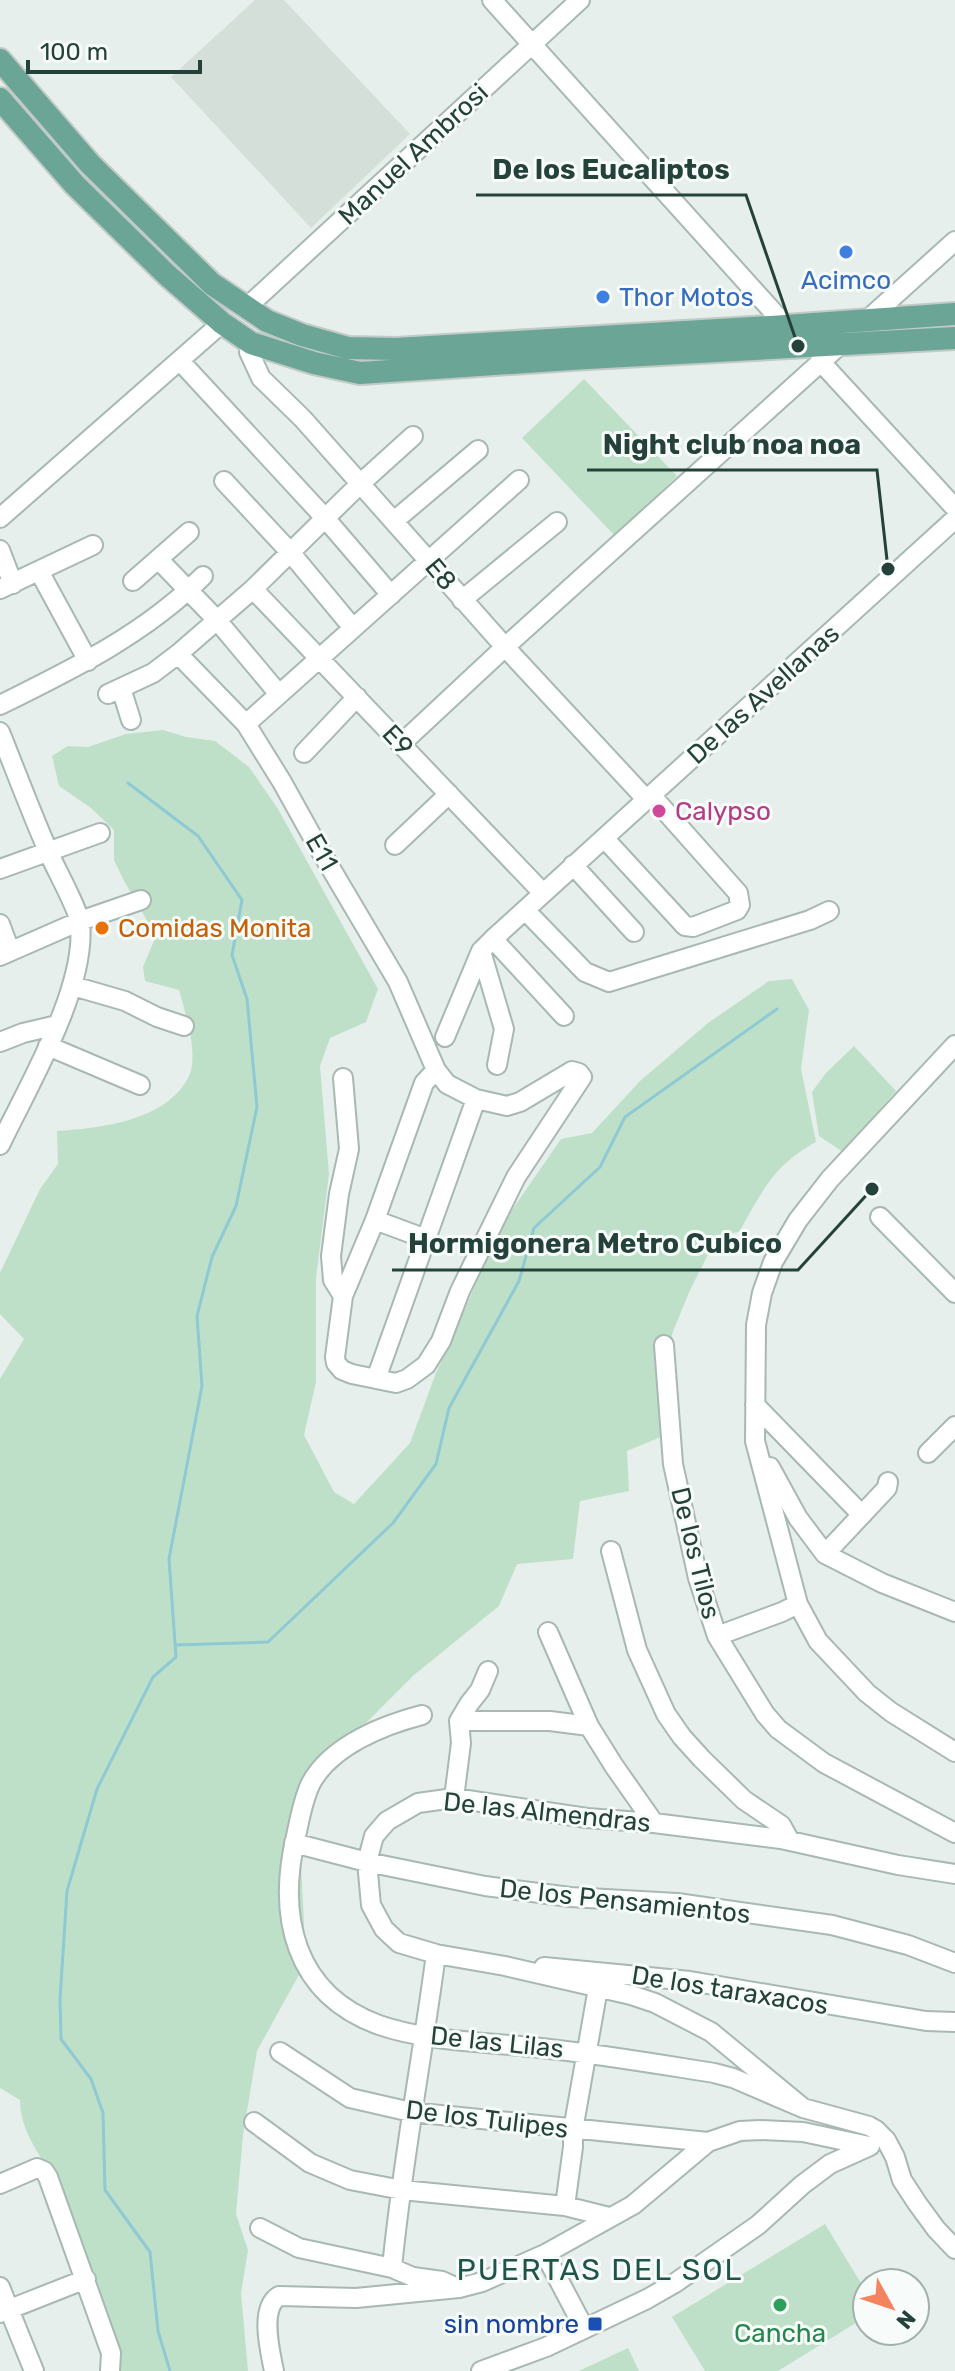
<svg xmlns="http://www.w3.org/2000/svg" width="955" height="2371" font-family="Rubik,sans-serif">
  <style>
    .built { fill: #d4dfda }
    .green { fill: #bfe0c8 }
    .lines { fill: none; stroke-linecap: round; stroke-linejoin: round }
    .stream { stroke: #8ec9d4; stroke-width: 3 }
    .minor-casing { stroke: #a8b8b2; stroke-width: 22 }
    .major-casing { stroke: #c2cac8; stroke-width: 26 }
    .minor { stroke: #fff; stroke-width: 18 }
    .major { stroke: #6aa596; stroke-width: 22 }
    .shop-dot { fill: #3f7fe0; stroke: #f7fbf9; stroke-width: 3 }
    .hotel-dot { fill: #d1479c; stroke: #f7fbf9; stroke-width: 3 }
    .food-dot { fill: #e8710a; stroke: #f7fbf9; stroke-width: 3 }
    .leisure-dot { fill: #2e9e5b; stroke: #f7fbf9; stroke-width: 3 }
    .transit-dot { fill: #1a4fb4; stroke: #f7fbf9; stroke-width: 3 }
    .labels { text-anchor: middle; stroke-width: 6; stroke-linejoin: round; paint-order: stroke }
    .street-label { font-size: 26px; fill: #24423a; stroke: #f7fbf9 }
    .shop-label { font-size: 26px; fill: #366cbe; stroke: #f7fbf9 }
    .hotel-label { font-size: 26px; fill: #b23c85; stroke: #f7fbf9; text-anchor: start }
    .food-label { font-size: 26px; fill: #c56008; stroke: #f7fbf9; text-anchor: start }
    .transit-label { font-size: 26px; fill: #164399; stroke: #f7fbf9; text-anchor: end }
    .leisure-label { font-size: 26px; fill: #27864d; stroke: #f7fbf9 }
    .quarter-label { font-size: 30px; letter-spacing: 2px; fill: #1f5548; stroke: #f7fbf9 }
    .leader { fill: none; stroke: #24423a; stroke-width: 3 }
    .callout-dot { fill: #24423a; stroke: #f7fbf9; stroke-width: 3 }
    .callout-label { font-size: 28px; text-anchor: middle; font-weight: bold; fill: #24423a; stroke: #f7fbf9; stroke-width: 6; stroke-linejoin: round; paint-order: stroke }
  </style>
  <rect width="100%" height="100%" fill="#e6efeb"/>
  <path class="built" d="M255,0H284L410,134L311,228L171,77Z"/>
  <path class="green" d="M584,379L677,476L615,536L522,438Z
    M163,730L186,737L215,741L249,767L278,809L378,989L366,1022L330,1038L320,1066L329,1174L316,1278V1382L304,1435L334,1492L354,1504L410,1443L436,1373L503,1223L561,1139L592,1133L640,1081L708,1023L769,981L792,979L809,1010L801,1069L816,1142C772,1166 763,1191 739,1232L718,1235L690,1290L672,1334L673,1432L627,1451L629,1491L580,1501L573,1559L517,1564L499,1606L414,1675L319,1770L300,1846L306,1962L257,2051L243,2135L236,2214L248,2250L241,2293L248,2371H113L48,2169C34,2147 20,2126 20,2100L0,2088V1379L24,1339L0,1314V1273L40,1189L58,1164L57,1131C101,1128 167,1121 189,1076C199,1054 185,1012 179,990L145,981L143,967L156,936L124,881L114,860V830L91,808L59,786L52,756L68,746L88,747L126,734Z
    M854,1046L896,1091L843,1152L819,1136L812,1092L826,1073Z
    M825,2224L867,2293V2316L778,2371H705L672,2317Z
    M628,2348L639,2371H579Z"/>
  <g class="lines">
    <path class="stream" d="M128,783L198,836L242,900L232,955L247,999L257,1107L236,1206L212,1257L197,1316L202,1386L169,1559L176,1657L153,1677L97,1789L67,1891L60,1999L61,2039L91,2079L103,2113L105,2190L150,2252L158,2331L170,2371
      M175,1645L268,1642L393,1523L436,1464L449,1408L519,1281L534,1228L600,1167L625,1117L777,1009"/>
    <defs>
      <path id="minor" d="M492,0L786,326
        M246,308L580,0
        M865,322L955,241
        M251,343L249,352L261,378L303,419L505,647L646,799
        M180,361L325,518L391,595
        M820,361L955,508
        M224,481L290,552L353,628
        M0,518L222,323
        M394,521L478,450
        M0,550L13,584
        M159,560L216,619L278,693
        M39,571L88,661
        M133,581L189,532
        M0,589L93,545
        M253,589L542,892
        M462,600L557,522
        M178,654L246,724L282,782L317,845L398,982L436,1070L447,1084L476,1099L507,1106L520,1102L572,1071L579,1073L582,1077L516,1177L460,1291L441,1341L426,1365L407,1379L396,1383L352,1374L342,1370L336,1363L335,1357L343,1296L375,1220L424,1083L436,1070
        M121,688L131,720
        M108,694L153,673L178,654L253,589L361,483L413,436
        M0,705C73,669 145,634 203,576
        M246,724L519,480
        M0,732C16,772 31,812 48,851C55,868 78,908 80,923C87,988 28,1086 0,1145
        M401,744L505,647L843,342
        M304,753L357,697
        M604,838L685,926L693,927L737,910L740,905L738,893L651,795
        M395,845L449,794
        M573,865L634,932
        M0,869L100,833
        M525,910L585,972L609,982L810,920L829,911
        M0,924L10,951
        M493,939L564,1016
        M481,951L504,1029L497,1065
        M0,956L80,921L141,900
        M73,986L125,1001L157,1017L184,1026
        M445,1037L481,951L493,939L955,519
        M0,1042L23,1033L57,1025
        M955,1045L830,1179L798,1220L773,1262L762,1293L756,1325L755,1441L798,1604L818,1641L867,1693L891,1712L955,1752
        M48,1046L140,1085
        M343,1078L349,1149L339,1194L331,1256L333,1280L343,1296
        M880,1217L955,1293
        M375,1220L426,1239
        M664,1345L673,1464L698,1578L717,1636L765,1714L778,1729L824,1763L955,1833
        M376,1379L476,1099
        M755,1405L862,1515
        M928,1453L955,1426
        M770,1467L798,1518L825,1554L882,1583L955,1612
        M611,1551L637,1650L666,1714L682,1737L702,1759L744,1800L781,1825L790,1841
        M825,1554L887,1488L888,1482
        M548,1632L589,1726L614,1766L654,1823
        M717,1636L782,1612L798,1604
        M422,1715C383,1725 331,1746 311,1783C303,1799 300,1818 296,1836C277,1916 294,1994 379,2025C428,2042 490,2042 541,2048C599,2054 657,2064 714,2073L733,2078L803,2108L869,2126L876,2130L886,2140L895,2157L902,2180L917,2203L936,2229L955,2249
        M459,1721H550L589,1726
        M454,1798L461,1743L459,1721L469,1704L480,1690L488,1671
        M294,1843L367,1862L485,1886L570,1897L677,1903L832,1925L908,1945L955,1963
        M544,1967L690,1981L926,2021L955,2022
        M280,2052L350,2098L411,2112L708,2142
        M803,2108L711,2032L655,2003L631,1995L505,1966L436,1954L399,1943L384,1929L371,1905L367,1862L374,1836L387,1821L418,1803L454,1798L587,1818L654,1823L781,1839L898,1865L955,1874
        M254,2122L310,2163L350,2180L402,2190L565,2206L609,2217
        M0,2184L37,2168L44,2171L48,2177L111,2353L110,2371
        M565,2206L573,2147V2130L598,1988
        M260,2228L299,2248L392,2268L413,2277L442,2281L451,2285
        M545,2254L584,2328
        M392,2268C402,2163 422,2059 436,1954
        M0,2287L34,2371
        M0,2313L86,2279
        M274,2371C270,2351 259,2308 279,2296L356,2298L459,2288L482,2282L545,2254L633,2205L708,2142L740,2131L760,2130L803,2132L869,2146
        M481,2371L546,2347L647,2299L675,2283L758,2225L802,2185L830,2164L870,2146"/>
      <path id="major" d="M0,60L90,164L212,284L267,321L302,335L348,348L396,349L786,326L955,314
        M0,99L75,185L167,275L222,323L251,343L314,363L360,373L587,358L955,338"/>
    </defs>
    <use href="#minor" class="minor-casing"/>
    <use href="#major" class="major-casing"/>
    <use href="#minor" class="minor"/>
    <use href="#major" class="major"/>
  </g>
  <g class="shop-dot">
    <circle cx="846" cy="252" r="8"/>
    <circle cx="603" cy="297" r="8"/>
  </g>
  <circle class="hotel-dot" cx="659" cy="811" r="8"/>
  <circle class="food-dot" cx="102" cy="928" r="8"/>
  <circle class="leisure-dot" cx="780" cy="2305" r="8"/>
  <rect class="transit-dot" x="587" y="2316" width="16" height="16" rx="4"/>
  <g class="labels">
    <g class="street-label">
      <text transform="translate(413 154) rotate(-43)" y="9">Manuel Ambrosi</text>
      <text transform="translate(441 574) rotate(50)" y="9">E8</text>
      <text transform="translate(763 694) rotate(-42)" y="9">De las Avellanas</text>
      <text transform="translate(398 740) rotate(47)" y="9">E9</text>
      <text transform="translate(322 852) rotate(60)" y="9">E11</text>
      <text transform="translate(696 1553) rotate(76)" y="9">De los Tilos</text>
      <text transform="translate(547 1812) rotate(6)" y="9">De las Almendras</text>
      <text transform="translate(625 1901) rotate(6)" y="9">De los Pensamientos</text>
      <text transform="translate(730 1990) rotate(9)" y="9">De los taraxacos</text>
      <text transform="translate(497 2042) rotate(6)" y="9">De las Lilas</text>
      <text transform="translate(487 2119) rotate(7)" y="9">De los Tulipes</text>
    </g>
    <g class="shop-label">
      <text x="846" y="289">Acimco</text>
      <text x="619" y="306" text-anchor="start">Thor Motos</text>
    </g>
    <g class="hotel-label">
      <text x="675" y="820">Calypso</text>
    </g>
    <g class="food-label">
      <text x="118" y="937">Comidas Monita</text>
    </g>
    <g class="transit-label">
      <text x="579" y="2333">sin nombre</text>
    </g>
    <g class="leisure-label">
      <text x="780" y="2342">Cancha</text>
    </g>
    <g class="quarter-label">
      <text x="600" y="2280">PUERTAS DEL SOL</text>
    </g>
  </g>
  <path class="leader" d="M798 346L746 195H476M888 569L877 470H587M872 1189L798 1270H392"/>
  <g class="callout-dot">
    <circle cx="798" cy="346" r="8"/>
    <circle cx="888" cy="569" r="8"/>
    <circle cx="872" cy="1189" r="8"/>
  </g>
  <g class="callout-label">
    <text x="611" y="179">De los Eucaliptos</text>
    <text x="732" y="454">Night club noa noa</text>
    <text x="595" y="1253">Hormigonera Metro Cubico</text>
  </g>
  <g transform="translate(891 2307) rotate(130)"><circle r="38" fill="#f7fbf9" stroke="#a3b1ad" stroke-width="2"/>
  <path d="M0-6L14 30L0 20L-14 30Z" fill="#f4845f"/>
  <text y="-12" font-size="22" font-weight="bold" text-anchor="middle" fill="#24423a">N</text>
  </g>
  <path d="M28 60v12h172v-12" fill="none" stroke="#24423a" stroke-width="4"/>
  <text x="40" y="60" font-size="24" fill="#24423a" stroke="#f7fbf9" stroke-width="6" paint-order="stroke">100 m</text>
</svg>
